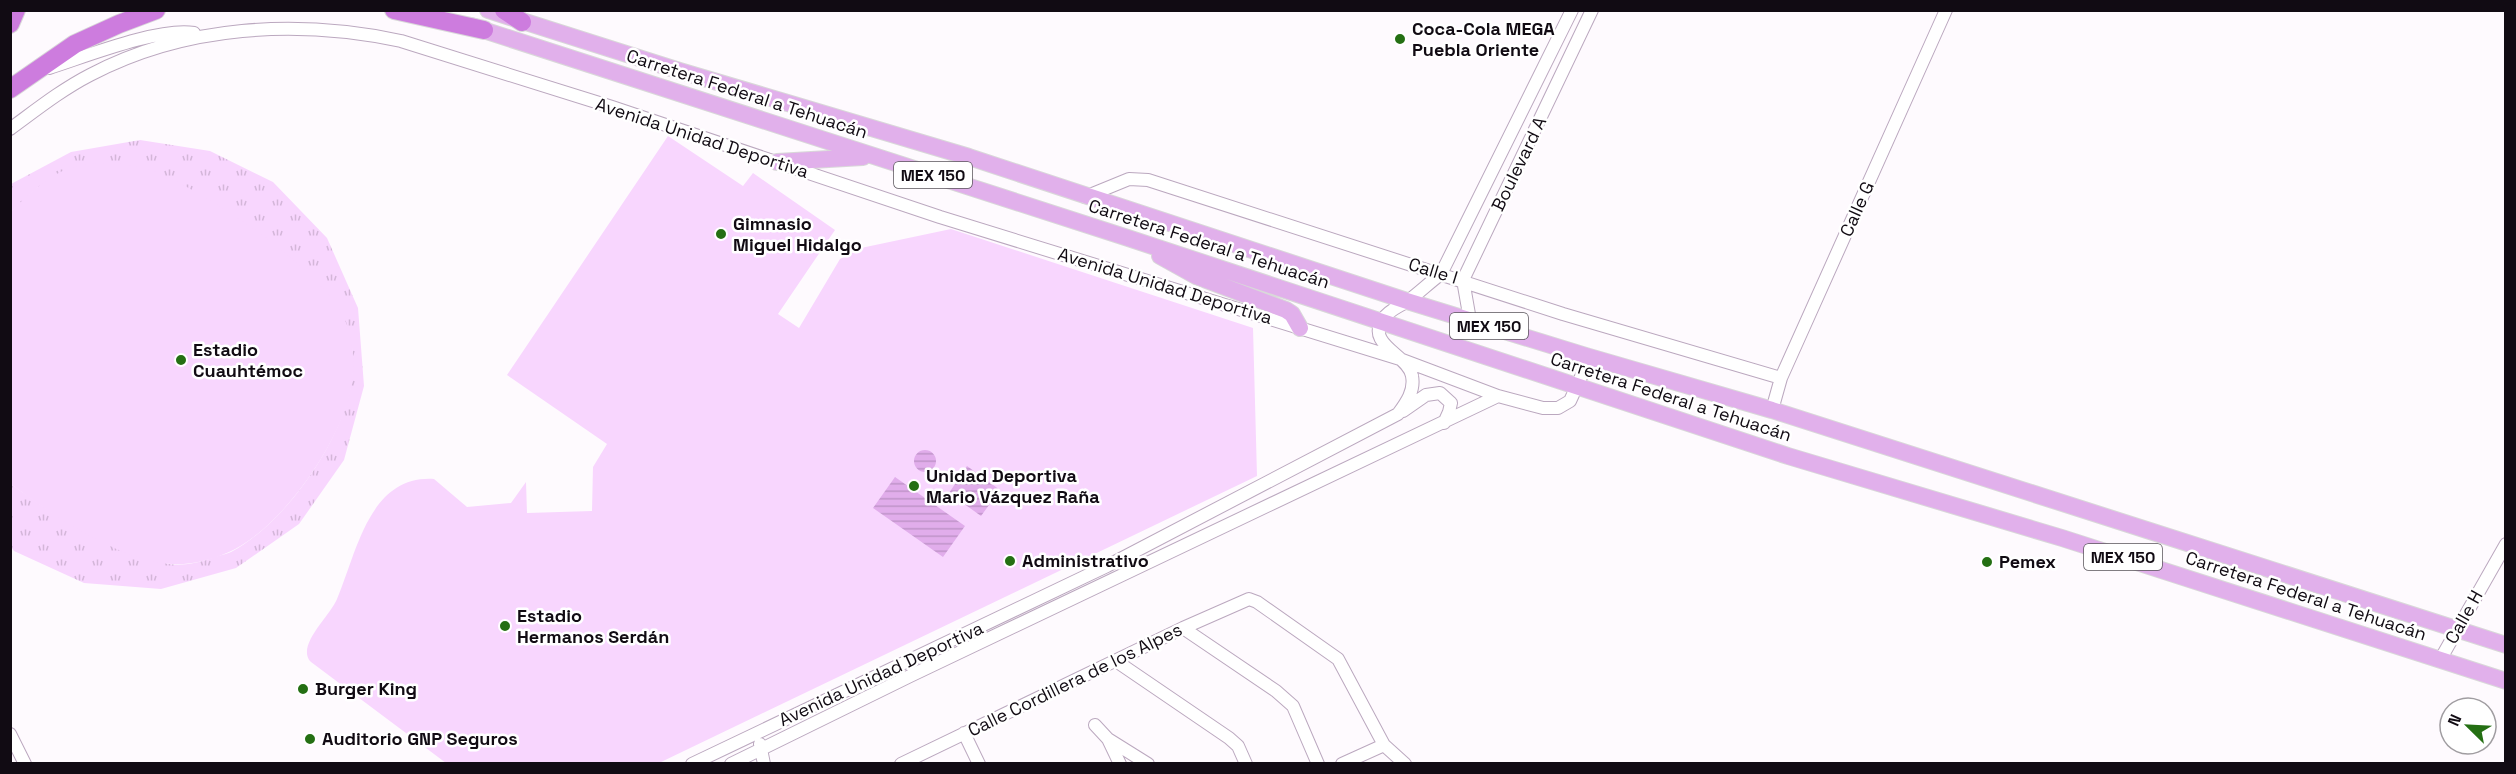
<svg xmlns="http://www.w3.org/2000/svg" width="2516" height="774" font-family="'Space Grotesk',sans-serif">
  <style>
    .grass { fill: url(#grass-tufts) }
    .pitch { fill: #f8d6fe }
    .water { fill: url(#water-rules) }
    .lines { fill: none; stroke-linecap: round; stroke-linejoin: round }
    .minor-casing { stroke: #bba8bf; stroke-width: 14 }
    .major-casing { stroke: #d9d8d9; stroke-width: 18 }
    .highway-casing { stroke: #d9d8d9; stroke-width: 20 }
    .minor { stroke: #fff; stroke-width: 12 }
    .major { stroke: #e1b0eb; stroke-width: 16 }
    .highway { stroke: #cd7cde; stroke-width: 18 }
    .poi-dot { fill: #246f13; stroke: #fff; stroke-width: 2 }
    .labels { text-anchor: middle; stroke-width: 5; stroke-linejoin: round; paint-order: stroke }
    .shield { fill: #fff; stroke: #58545a; stroke-width: 1.5 }
    .shield-label { font-size: 16px; font-weight: bold; fill: #110b13 }
    .poi-label { font-size: 18px; font-weight: bold; fill: #110b13; stroke: #fff; text-anchor: start }
    .street-label { font-size: 18px; fill: #110b13; stroke: #fff }
  </style>
  <defs>
    <pattern id="grass-tufts" width="24" height="20" patternUnits="userSpaceOnUse" patternTransform="scale(1.5)"><rect width="24" height="20" fill="#f8d6fe"/><path d="M3 7l-1-3M5 7V3M7 7l1-3M15 17l-1-3M17 17v-4M19 17l1-3" fill="none" stroke="#d4b6d9"/></pattern>
    <pattern id="water-rules" width="6" height="5" patternUnits="userSpaceOnUse" patternTransform="scale(1.5)"><rect width="6" height="5" fill="#e1adeb"/><path d="M0 2.5h6" fill="none" stroke="#c094c9"/></pattern>
  </defs>
  <rect width="100%" height="100%" fill="#fefafe"/>
  <path class="grass" d="M140,140L210,151L273,182L327,238L358,308L364,386L344,460L299,524L236,568L161,589L84,583L14,551L11,547V484C54,515 87,537 138,554C148,557 159,562 169,564C182,566 197,563 209,559C216,556 224,555 231,552C282,525 333,453 348,398C353,382 353,365 352,348L38,187L11,212V184L71,152Z"/>
  <path class="pitch" d="M668,136L743,186L753,173L835,230L778,314L799,328L840,259L861,248L951,229L1253,328L1257,476L659,763H446L311,662C295,646 331,615 337,599C357,552 369,475 434,479L467,507L511,503L526,482L527,513L592,511L593,467L607,444L507,375Z
    M115,163C127,165 140,166 151,170C204,190 328,271 347,325C355,348 355,375 349,397C335,450 279,530 229,552C212,560 191,565 172,564C122,562 50,514 11,484V212C29,193 55,169 82,165C93,163 104,163 115,163Z"/>
  <path class="water" d="M914 461a11 11 0 1 1 22 0a11 11 0 1 1-22 0Z
    M967,466L1000,490L981,516L949,493Z
    M895,477L965,526L943,557L873,508Z"/>
  <g class="lines">
    <defs>
      <path id="minor" d="M49,68C84,57 159,27 194,33
        M10,129C36,110 61,90 90,75C185,25 297,19 401,41L612,107L940,217L1400,359L1498,396L1543,408H1558L1570,401L1586,366V356
        M1085,197L1129,179L1148,180L1563,314L1781,378
        M1470,320L1463,280L1592,10
        M1772,410L1781,378L1946,10
        M1403,411L1426,395L1440,393L1451,403L1449,412L1444,423
        M1183,628L1276,691L1293,706L1318,764
        M2440,660L2506,544
        M1116,661L1229,738L1238,746L1246,764
        M1095,725L1108,739L1120,764
        M964,733L979,764
        M10,734L25,764
        M1108,739L1148,764
        M760,744L764,764
        M692,764L1107,566L1398,414C1406,403 1415,391 1412,376C1409,355 1365,345 1383,319C1390,309 1399,307 1409,300C1420,292 1430,282 1441,274L1572,10
        M731,764L910,676L1498,396
        M901,764L1183,628L1249,599L1257,602L1338,659L1384,745L1405,764
        M1342,764L1384,745"/>
      <path id="major" d="M488,10L680,71L969,157L1407,301L1586,356L1772,410L2506,645
        M471,26L1128,238L1788,456L2062,538L2506,681
        M777,162L863,157
        M1160,256L1196,276L1286,310L1292,314L1300,328"/>
      <path id="highway" d="M394,10L484,30
        M504,10L522,22
        M10,24L16,10
        M10,89L75,44L119,24L156,10"/>
    </defs>
    <use href="#minor" class="minor-casing"/>
    <use href="#major" class="major-casing"/>
    <use href="#highway" class="highway-casing"/>
    <use href="#minor" class="minor"/>
    <use href="#major" class="major"/>
    <use href="#highway" class="highway"/>
  </g>
  <g class="poi-dot">
    <circle cx="1400" cy="39" r="6"/>
    <circle cx="721" cy="234" r="6"/>
    <circle cx="181" cy="360" r="6"/>
    <circle cx="914" cy="486" r="6"/>
    <circle cx="1010" cy="561" r="6"/>
    <circle cx="1987" cy="562" r="6"/>
    <circle cx="505" cy="626" r="6"/>
    <circle cx="303" cy="689" r="6"/>
    <circle cx="310" cy="739" r="6"/>
  </g>
  <g class="labels">
    <g class="shield">
      <rect x="894" y="162" width="78" height="26" rx="4.5"/>
      <rect x="1450" y="313" width="78" height="26" rx="4.5"/>
      <rect x="2084" y="544" width="78" height="26" rx="4.5"/>
    </g>
    <g class="shield-label">
      <text x="933" y="181">MEX 150</text>
      <text x="1489" y="332">MEX 150</text>
      <text x="2123" y="563">MEX 150</text>
    </g>
    <g class="poi-label">
      <text x="1412" y="35">Coca-Cola MEGA<tspan x="1412" dy="21">Puebla Oriente</tspan></text>
      <text x="733" y="230">Gimnasio<tspan x="733" dy="21">Miguel Hidalgo</tspan></text>
      <text x="193" y="356">Estadio<tspan x="193" dy="21">Cuauhtémoc</tspan></text>
      <text x="926" y="482">Unidad Deportiva<tspan x="926" dy="21">Mario Vázquez Raña</tspan></text>
      <text x="1022" y="567">Administrativo</text>
      <text x="1999" y="568">Pemex</text>
      <text x="517" y="622">Estadio<tspan x="517" dy="21">Hermanos Serdán</tspan></text>
      <text x="315" y="695">Burger King</text>
      <text x="322" y="745">Auditorio GNP Seguros</text>
    </g>
    <g class="street-label">
      <text transform="translate(747 94) rotate(18)" y="6">Carretera Federal a Tehuacán</text>
      <text transform="translate(702 138) rotate(18)" y="6">Avenida Unidad Deportiva</text>
      <text transform="translate(1519 164) rotate(-64)" y="6">Boulevard A</text>
      <text transform="translate(1857 209) rotate(-66)" y="6">Calle G</text>
      <text transform="translate(1209 244) rotate(18)" y="6">Carretera Federal a Tehuacán</text>
      <text transform="translate(1433 271) rotate(17)" y="6">Calle I</text>
      <text transform="translate(1165 286) rotate(17)" y="6">Avenida Unidad Deportiva</text>
      <text transform="translate(1671 397) rotate(18)" y="6">Carretera Federal a Tehuacán</text>
      <text transform="translate(2306 596) rotate(18)" y="6">Carretera Federal a Tehuacán</text>
      <text transform="translate(2464 617) rotate(-61)" y="6">Calle H</text>
      <text transform="translate(881 674) rotate(-25)" y="6">Avenida Unidad Deportiva</text>
      <text transform="translate(1075 680) rotate(-26)" y="6">Calle Cordillera de los Alpes</text>
    </g>
  </g>
  <rect width="2516" height="774" fill="none" stroke="#110b13" stroke-width="24"/>
  <g transform="translate(2468 726) rotate(294)"><circle r="28" fill="#ffffff" stroke="#a09da1" stroke-width="1.5"/>
  <path d="M0-4.5L10 22L0 15L-10 22Z" fill="#246f13"/>
  <text y="-9" font-size="16" font-weight="bold" text-anchor="middle" fill="#110b13">N</text>
  </g>
</svg>
